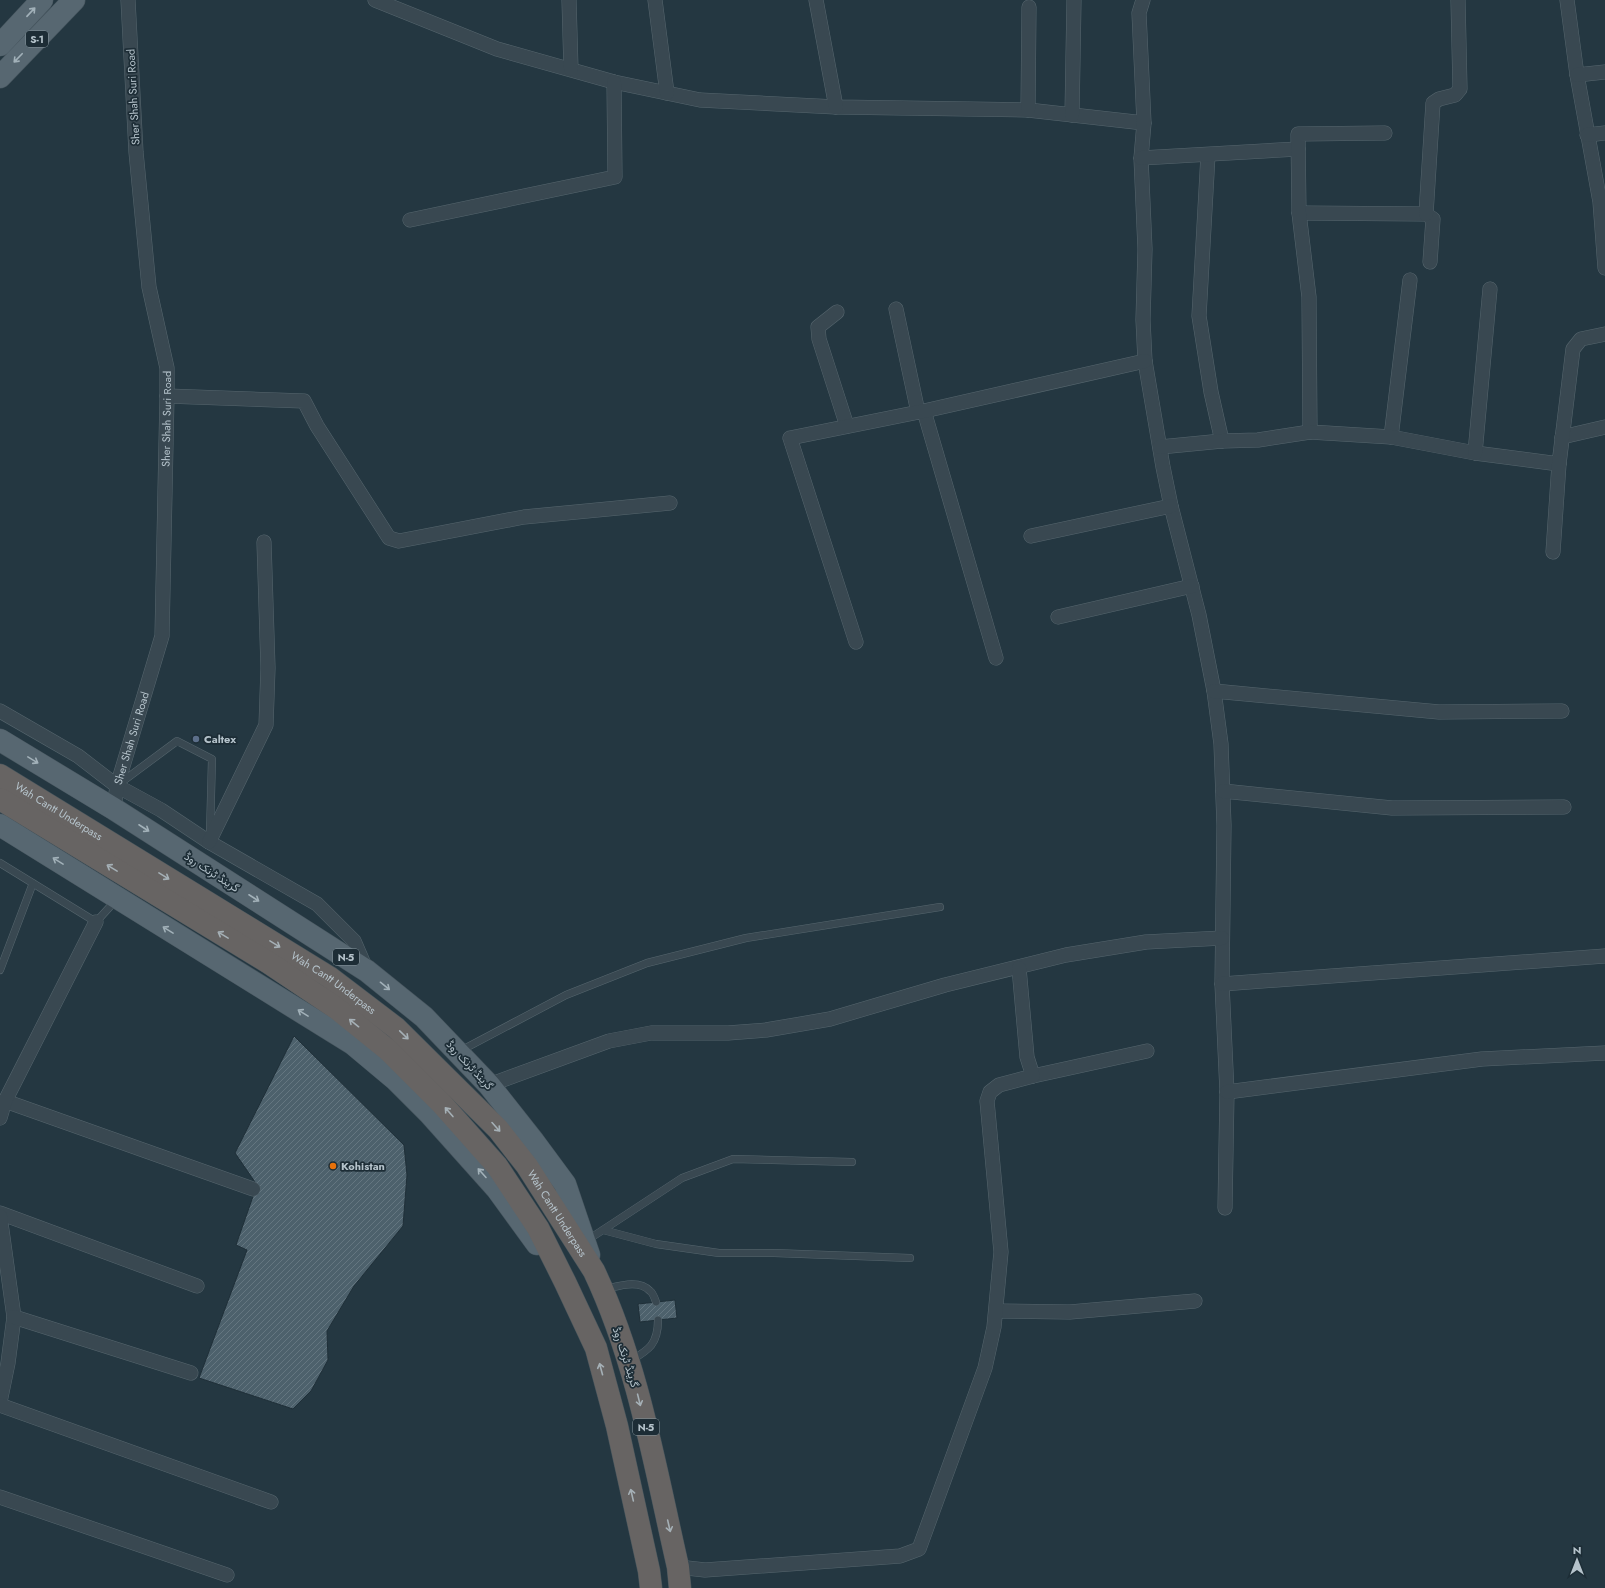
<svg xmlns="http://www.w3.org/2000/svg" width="1605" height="1588" font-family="Jost,Vazirmatn,sans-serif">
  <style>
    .building { fill: url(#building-hatch); stroke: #1f2f38 }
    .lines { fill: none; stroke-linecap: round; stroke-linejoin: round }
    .service-casing { stroke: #56666e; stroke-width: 8 }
    .minor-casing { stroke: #56666e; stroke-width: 15 }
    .primary-casing { stroke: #45545d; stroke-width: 23 }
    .trunk-casing { stroke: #43535b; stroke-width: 23 }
    .service { stroke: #394851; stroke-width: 7 }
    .minor { stroke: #394851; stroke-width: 14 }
    .primary { stroke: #576771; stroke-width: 22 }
    .trunk { stroke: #676463; stroke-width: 22 }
    .oneway { stroke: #a2b1b9 }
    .oneway2 { stroke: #a5b0b6 }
    .service-dot { fill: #5c6f8a; stroke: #1d2d36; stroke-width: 1.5 }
    .food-dot { fill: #e8710a; stroke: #1d2d36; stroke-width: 1.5 }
    .labels { text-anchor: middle; stroke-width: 3.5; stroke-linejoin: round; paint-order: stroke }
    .shield { fill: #1d2d36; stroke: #87969e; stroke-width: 1 }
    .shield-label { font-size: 10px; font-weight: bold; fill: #b5c3cb }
    .street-label { font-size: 11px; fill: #b5c3cb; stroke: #1d2d36 }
    .poi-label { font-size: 11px; font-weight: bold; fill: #b5c3cb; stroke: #1d2d36; text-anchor: start }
  </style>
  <defs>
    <pattern id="building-hatch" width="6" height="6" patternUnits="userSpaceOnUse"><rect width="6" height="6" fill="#4d616c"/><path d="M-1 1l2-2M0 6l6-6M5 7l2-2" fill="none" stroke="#647680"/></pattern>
  </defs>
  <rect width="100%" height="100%" fill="#243741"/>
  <path class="building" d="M294,1036L404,1145L407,1175L403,1226L354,1286L327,1331L328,1360L311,1391L293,1409L199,1378L247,1250L236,1245L257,1185L235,1153Z
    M675,1300L677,1318L640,1322L638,1304Z"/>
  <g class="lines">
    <defs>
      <path id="service" d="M119,784L177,741L212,759L210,833
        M0,863L96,922L116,900
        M0,970L33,883
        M460,1051L566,995L647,963L746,938L940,907
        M603,1230L656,1244L719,1253H774L910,1258
        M586,1241L682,1178L733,1159L852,1162
        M605,1289C619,1286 639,1279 650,1291C653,1293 655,1299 656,1302
        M630,1361C649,1350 658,1344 658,1320"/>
      <g id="minor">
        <path d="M375,0L497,49L614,82L700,100L836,107L1028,110L1144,123"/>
        <path d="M569,0L571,69"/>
        <path d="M655,0L667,93"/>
        <path d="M816,0L836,107"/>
        <path d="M1143,0L1139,13L1144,123L1141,158L1145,249L1143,320L1145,361L1163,467L1171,506L1199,615L1214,691L1221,744L1224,825L1222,984L1227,1092L1225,1208"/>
        <path d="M1567,0L1577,75L1600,202L1605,268"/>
        <path d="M1577,75L1605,72"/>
        <path d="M1028,110L1029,7"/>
        <path d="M1072,115L1074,0"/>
        <path d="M1587,135L1605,133"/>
        <path d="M1208,155L1199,316L1211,392L1222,441"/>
        <path d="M1141,158L1298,149"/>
        <path d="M1299,213L1426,214L1433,219L1430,262"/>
        <path d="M1426,214L1433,103L1439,99L1455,95L1460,89L1458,0"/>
        <path d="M410,220L615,177L614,82"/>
        <path d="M896,309L918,412"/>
        <path d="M837,312L818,327L819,339L847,426"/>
        <path d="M167,396L304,401L317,426L389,538L399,541L524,517L670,503"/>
        <path d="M924,411L996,658"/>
        <path d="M1310,432L1309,297L1299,213L1298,134L1385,133"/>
        <path d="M1391,437L1410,280"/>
        <path d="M1562,437L1605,427"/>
        <path d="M1160,447L1222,441L1258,440L1310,432L1391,437L1475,453L1559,464"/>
        <path d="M1475,453L1490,289"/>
        <path d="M1031,536L1171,506"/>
        <path d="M1553,552L1559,464L1573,349L1581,339L1605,334"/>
        <path d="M1058,617L1192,586"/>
        <path d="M856,642L790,438L924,411L1145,361"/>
        <path d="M1214,691L1439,712L1562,711"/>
        <path d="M0,711L78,756L117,786L161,810L209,842L317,904L354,941L367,971"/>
        <path d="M1223,791L1392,808L1564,807"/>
        <path id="s1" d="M114,809L117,786L162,636L167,396V368L149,287L136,152L128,0"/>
        <path d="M209,842L266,725L268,668L264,542"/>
        <path d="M1222,984L1605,956"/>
        <path d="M1033,1076L1147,1051"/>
        <path d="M489,1085L609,1041L651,1033H728L766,1030L830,1019L945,985L1066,955L1146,942L1222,938"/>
        <path d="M1227,1092L1482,1059L1605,1053"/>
        <path d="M5,1101L253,1189"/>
        <path d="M0,1118L5,1101L96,922"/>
        <path d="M0,1213L197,1286"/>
        <path d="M0,1216L14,1317L8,1363L0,1402"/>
        <path d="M996,1311L1070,1312L1195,1301"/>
        <path d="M14,1317L191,1373"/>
        <path d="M0,1405L271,1502"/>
        <path d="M0,1497L227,1575"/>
        <path d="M678,1567L705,1570L900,1556L919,1549L985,1368L994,1327L1001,1252L987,1101L990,1092L999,1085L1033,1076L1027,1057L1019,968"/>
      </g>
      <path id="primary" d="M0,45L42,0
        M0,77L74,0
        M0,740L114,809L367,971L424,1017L489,1085L534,1142L565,1184L589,1255
        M0,825L353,1044L396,1080L429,1113L497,1189L537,1244"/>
      <g id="trunk">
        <path id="s2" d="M0,775L329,977L396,1028L498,1129L527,1166L594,1271C638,1364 655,1467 678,1567L680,1588"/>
        <path d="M0,799L269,963L336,1008L388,1050L442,1104L497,1166L538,1228L565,1282L596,1348L617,1426L649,1571L651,1588"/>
      </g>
    </defs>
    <use href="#service" class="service-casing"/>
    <use href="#minor" class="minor-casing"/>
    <use href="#primary" class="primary-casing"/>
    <use href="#trunk" class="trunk-casing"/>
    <use href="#service" class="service"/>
    <use href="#minor" class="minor"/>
    <use href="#primary" class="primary"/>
    <use href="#trunk" class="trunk"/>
  </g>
  <defs><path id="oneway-shaft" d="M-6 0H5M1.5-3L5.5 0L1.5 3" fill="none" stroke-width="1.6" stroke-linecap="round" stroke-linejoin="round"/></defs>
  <g class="oneway">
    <use href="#oneway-shaft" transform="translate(31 12) rotate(-47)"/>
    <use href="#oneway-shaft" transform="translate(18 58) rotate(134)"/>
    <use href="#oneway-shaft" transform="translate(33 760) rotate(31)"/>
    <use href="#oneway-shaft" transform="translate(144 828) rotate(33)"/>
    <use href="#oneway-shaft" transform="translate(58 861) rotate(-148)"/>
    <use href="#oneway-shaft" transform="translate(254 898) rotate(33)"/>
    <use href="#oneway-shaft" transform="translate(168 930) rotate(-148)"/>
    <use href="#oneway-shaft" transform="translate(385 986) rotate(39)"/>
    <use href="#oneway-shaft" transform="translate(303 1013) rotate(-148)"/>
    <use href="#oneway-shaft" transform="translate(482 1173) rotate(-132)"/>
  </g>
  <g class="oneway2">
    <use href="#oneway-shaft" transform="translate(112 868) rotate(-149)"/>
    <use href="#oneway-shaft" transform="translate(164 876) rotate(32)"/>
    <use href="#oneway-shaft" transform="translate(223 935) rotate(-149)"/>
    <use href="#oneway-shaft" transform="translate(275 944) rotate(32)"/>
    <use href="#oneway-shaft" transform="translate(354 1023) rotate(-141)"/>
    <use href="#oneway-shaft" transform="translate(404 1035) rotate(44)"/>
    <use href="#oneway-shaft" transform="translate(449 1112) rotate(-131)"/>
    <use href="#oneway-shaft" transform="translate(496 1127) rotate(48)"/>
    <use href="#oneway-shaft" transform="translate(601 1369) rotate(-105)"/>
    <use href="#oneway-shaft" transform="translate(639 1400) rotate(76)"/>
    <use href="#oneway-shaft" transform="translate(632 1495) rotate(-103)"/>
    <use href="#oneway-shaft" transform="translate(669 1526) rotate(77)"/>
  </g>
  <circle class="service-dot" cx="196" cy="739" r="4"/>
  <circle class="food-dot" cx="333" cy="1166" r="4"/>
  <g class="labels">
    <g class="shield">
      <rect x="26" y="31" width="22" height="16" rx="3"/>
      <rect x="333" y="949" width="26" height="16" rx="3"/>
      <rect x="633" y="1419" width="26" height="16" rx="3"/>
    </g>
    <g class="shield-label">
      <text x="37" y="43">S-1</text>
      <text x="346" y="961">N-5</text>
      <text x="646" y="1431">N-5</text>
    </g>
    <g class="street-label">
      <text transform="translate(133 97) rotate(-93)" y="4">Sher Shah Suri Road</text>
      <text dy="4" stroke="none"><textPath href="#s1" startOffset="397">Sher Shah Suri Road</textPath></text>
      <text dy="4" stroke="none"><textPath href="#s1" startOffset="73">Sher Shah Suri Road</textPath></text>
      <text dy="4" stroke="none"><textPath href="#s2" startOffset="69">Wah Cantt Underpass</textPath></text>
      <text transform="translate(212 872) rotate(33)" y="4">گرینڈ ٹرنک روڈ</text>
      <text dy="4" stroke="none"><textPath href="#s2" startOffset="393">Wah Cantt Underpass</textPath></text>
      <text transform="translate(470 1065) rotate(47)" y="4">گرینڈ ٹرنک روڈ</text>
      <text dy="4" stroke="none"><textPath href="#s2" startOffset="717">Wah Cantt Underpass</textPath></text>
      <text transform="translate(626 1357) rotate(72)" y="4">گرینڈ ٹرنک روڈ</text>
    </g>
    <g class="poi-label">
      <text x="204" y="743">Caltex</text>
      <text x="341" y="1170">Kohistan</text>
    </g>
  </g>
  <g transform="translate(1577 1560)" stroke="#1d2d36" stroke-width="3" paint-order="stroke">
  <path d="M0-3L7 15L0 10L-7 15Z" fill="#b5c3cb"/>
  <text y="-6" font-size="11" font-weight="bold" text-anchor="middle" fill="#b5c3cb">N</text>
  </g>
</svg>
